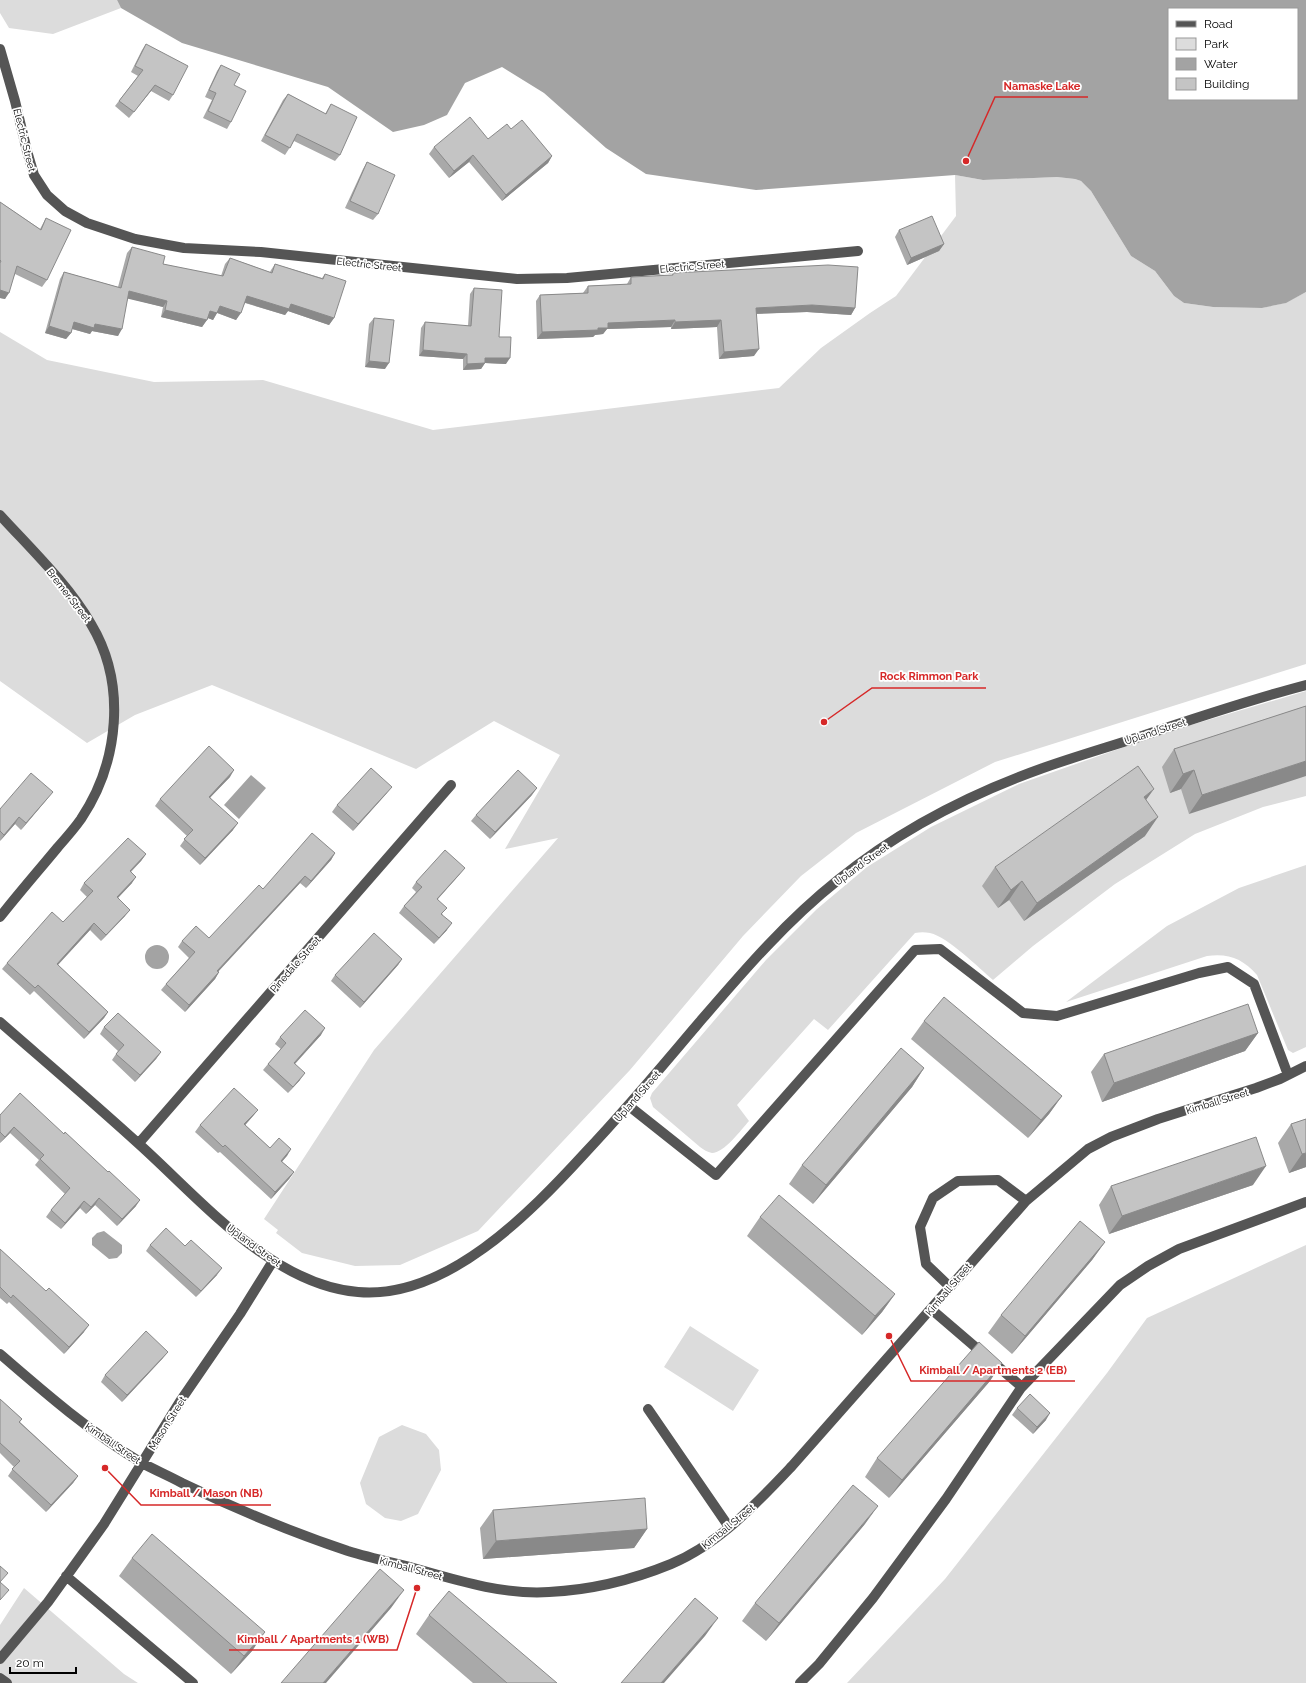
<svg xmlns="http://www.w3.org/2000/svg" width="1306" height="1683" font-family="Raleway,sans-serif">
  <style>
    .green { fill: #dcdcdc }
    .water { fill: #a3a3a3; fill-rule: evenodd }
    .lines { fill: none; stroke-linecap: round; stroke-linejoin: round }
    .minor { stroke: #555; stroke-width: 10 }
    .wall { fill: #a9a9a9 }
    .shaded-wall { fill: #898989 }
    .building { fill: #c4c4c4; stroke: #898989 }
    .labels { text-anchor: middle; stroke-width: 3.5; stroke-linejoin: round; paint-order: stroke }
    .street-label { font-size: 10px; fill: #000; stroke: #fff }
    .leader { fill: none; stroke: #d62828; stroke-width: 1.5 }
    .callout-dot { fill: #d62828; stroke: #fff; stroke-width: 1.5 }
    .callout-label { font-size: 11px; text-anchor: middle; font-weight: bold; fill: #d62828; stroke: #fff; stroke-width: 3.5; stroke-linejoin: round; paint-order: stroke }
  </style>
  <rect width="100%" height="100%" fill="#fff"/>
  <path class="green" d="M0,0H117L121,8L53,34L9,28L0,13Z
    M955,175L983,180L1057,177L1075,179L1081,181L1091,191L1131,256L1155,271L1174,296L1184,303L1213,307L1262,308L1285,303L1306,292V664L995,762L856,833L801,876L743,936L630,1070L478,1231L400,1265L355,1266L302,1253L276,1233L278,1230L264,1219L374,1050L558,838L505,849L560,755L494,721L416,769L212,685L135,715L87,743L0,681V332L47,360L154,382L263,380L433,430L779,388L821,348L870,313L896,296L956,216Z
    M1306,691V796L1263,807L1195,834L1115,884L1033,946L993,980C979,968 948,937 930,933C925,932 920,932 915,933L828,1030L814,1019L737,1105L749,1121C741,1130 724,1153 712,1153C707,1152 704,1150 700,1147L653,1107L650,1098L652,1093L766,960L817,909L867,867L931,827L1019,784L1164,733Z
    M1306,865V1047L1293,1053L1288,1050L1257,975C1243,959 1229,953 1207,956L1066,1002L1167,926L1239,888Z
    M1306,1245V1683H847L945,1579L1107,1373L1147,1318Z
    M690,1326L759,1370L733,1411L664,1367Z
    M402,1425L426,1434L439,1450L441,1470L418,1514L401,1521L385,1518L366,1504L360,1483L379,1437Z
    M24,1588L124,1674L138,1683H0V1625Z"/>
  <path class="water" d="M117,0H1306V292L1286,303L1262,308L1213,307L1184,303L1174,296L1155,271L1131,256L1091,191L1081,181L1075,179L1057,177L983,180L955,175L756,190L646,174L606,148L544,93L502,67L465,83L447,115L424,125L393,132L328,87L182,43L121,8ZM1169,9H1297V99H1169Z
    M251,775L266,788L239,819L224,805Z
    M145 957a12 12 0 1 1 24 0a12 12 0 1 1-24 0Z
    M104,1231L122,1245V1253L117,1258L109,1259L92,1245V1238L97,1233Z"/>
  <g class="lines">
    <path class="minor" d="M0,49L15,101L27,151L34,175L47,195L65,211L87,223L135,239L184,248L261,252L517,279L567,278L858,251
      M0,515C31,549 68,584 91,624C127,684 119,762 81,819C74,829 66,838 58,847C39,870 19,893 0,917
      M0,1022C47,1063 94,1103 140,1145C200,1199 272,1285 358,1292C446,1300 530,1213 585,1153C624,1112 660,1069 697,1025C741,974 785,922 838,880C898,831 970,794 1043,768C1074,757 1105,748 1136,738C1192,719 1249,700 1306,685
      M629,1106L716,1175L915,950L940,949L1023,1013L1057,1016L1199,973L1228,967L1254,984L1288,1075
      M139,1143L451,785
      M950,1287L926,1264L920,1227L933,1198L958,1181L998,1180L1026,1201
      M931,1309L1022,1387
      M0,1354C45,1393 91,1433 142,1463C155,1470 169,1476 182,1483C236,1509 291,1532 348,1551C371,1558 394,1563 417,1569C459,1581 505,1595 549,1592C591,1590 632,1580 671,1564C719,1544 757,1503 792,1466L1026,1201L1088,1149L1111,1137L1158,1119L1256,1088L1280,1079L1306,1066
      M648,1409L729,1527
      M66,1576L193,1683
      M0,1659L48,1602L104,1524L181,1400L240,1314L273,1261
      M0,1678L7,1683
      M800,1683L819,1664L873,1598L946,1499L1021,1388L1120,1285L1148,1266L1179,1249L1306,1202"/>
  </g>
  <path class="wall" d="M146,44L173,95L169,101L151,91L129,118L115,106L138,76L131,72L142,50Z
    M221,65L234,85L231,122L227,129L203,118L212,100L205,97L217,71Z
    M288,94L325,114L331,104L340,155L335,161L294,141L285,155L261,141L283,100Z
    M511,129L552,156L548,163L502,201L469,162L449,178L429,154L434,147L488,139Z
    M367,162L378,214L373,220L345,208L363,169Z
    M0,202L40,229L46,218L47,280L42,287L15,274L5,299L0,298Z
    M899,230L944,244L939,251L907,265L895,237Z
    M132,247L163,264L221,276L225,264L230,258L270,272L271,270L275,264L322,278L325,274L334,318L329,325L288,311L285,315L245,303L236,320L217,313L213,320L208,318L202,327L161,317L163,307L128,298L118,336L92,331L90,334L72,329L71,333L66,339L45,333L60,279L64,272L118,287L127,253Z
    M673,273L855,308L851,315L807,312L756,314L754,356L719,359L717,327L671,329V327L607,329L603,334L595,335L593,337L537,339L536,301L540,295L583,293L588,286L627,284L631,277L672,275Z
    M474,288L499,337L506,364L485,363L481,369L463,370V359L419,356L421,328L425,322L468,326L470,294Z
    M374,318L385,369L365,367L369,324Z
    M1306,706L1189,814L1181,789L1170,793L1162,767L1174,749Z
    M230,777L210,797L233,830L200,865L180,846L187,836L155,806L160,799Z
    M387,793L353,831L332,812L337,805Z
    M532,795L490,839L471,821L476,815Z
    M48,798L21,830L15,824L0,841V809Z
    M1146,800L1145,836L1024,921L1009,900L998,908L982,886L995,867Z
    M335,853L331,860L306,888L300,883L218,972H219L215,979L185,1012L161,990L166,984L189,958L178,947L182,941L209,938L263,889Z
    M146,854L141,861L131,872L132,883L118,898L125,916L101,941L90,930L58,965L108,1012L104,1018L84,1039L34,991L30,995L2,969L7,963L63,922L87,897L80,890L84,883Z
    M460,874L438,899L447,930L434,944L399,913L404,906L416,892L412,888L416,882Z
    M402,959L398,965L360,1008L331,981L335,975Z
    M924,1021L1062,1096L1049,1114L1028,1138L911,1039Z
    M104,1027L161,1052L156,1059L135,1082L112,1060L118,1051L100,1034Z
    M1258,1033L1245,1051L1102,1102L1091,1072L1104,1054Z
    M321,1035L295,1064L300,1080L288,1093L263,1070L268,1064L281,1049L275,1044L280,1037Z
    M924,1068L912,1087L813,1204L789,1184L802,1165Z
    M258,1110L253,1116L245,1125L270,1148L291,1149L282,1162L294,1172L289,1179L271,1199L220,1152L218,1153L195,1132L200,1125Z
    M0,1115L136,1206L117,1226L95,1205L86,1214L80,1208L61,1229L46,1217L51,1210L65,1194L35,1165L39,1160L10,1133L0,1143Z
    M1306,1119V1167L1289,1173L1278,1143L1291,1124Z
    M1253,1185L1109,1234L1099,1205L1111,1186Z
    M760,1217L895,1294L882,1312L862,1335L747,1236Z
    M1105,1242L1092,1260L1012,1354L988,1333L1001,1315Z
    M150,1245L217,1275L196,1297L146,1251Z
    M0,1249L84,1332L64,1354L9,1302L7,1304L0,1298Z
    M163,1358L122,1402L101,1382L105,1375Z
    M990,1381L889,1498L865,1477L877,1458Z
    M0,1399L22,1419L20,1422L78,1476L73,1483L46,1512L8,1476L14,1467L0,1453Z
    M1017,1408L1046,1420L1033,1434L1012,1415Z
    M493,1510L647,1529L634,1548L483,1559L480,1528Z
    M865,1524L766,1641L742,1621L755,1603Z
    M132,1558L252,1651L231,1674L119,1576Z
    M429,1615L557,1683H473L416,1634Z"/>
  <path class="shaded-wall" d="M155,85L151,91L129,118L134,112Z
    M473,155L469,162L449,178L454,171Z
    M552,156L548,163L502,201L506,195Z
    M944,244L939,251L907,265L911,258Z
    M0,290L9,293L5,299L0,298Z
    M129,291L167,301L163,307L125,298Z
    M247,296L291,304L334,318L329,325L288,311L285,315L243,302Z
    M812,305L855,308L851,315L807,312L751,314L756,308Z
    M220,306L241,313L236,320L215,312Z
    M165,310L207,320L202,327L161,317Z
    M210,311L217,313L213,320L205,317Z
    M675,320L671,327L607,329L603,334L595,335L593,337L537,339L542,332L598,328L608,323Z
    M721,320L717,327L671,329L675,322Z
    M74,322L95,324L122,329L118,336L92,331L90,334L69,328Z
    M49,326L71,333L66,339L45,333Z
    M759,349L754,356L719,359L724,352Z
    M423,350L467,354L463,359L419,356Z
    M485,358H510L506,364L485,363L481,369L463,370L467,364Z
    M369,361L389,363L385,369L365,367Z
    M1306,761V776L1189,814L1202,795Z
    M234,770L230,777L205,803L209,797Z
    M1194,770L1181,789L1170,793L1183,774Z
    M392,787L387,793L353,831L358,824Z
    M537,788L532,795L490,839L495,832Z
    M1154,789L1141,807L1144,797Z
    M53,792L48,798L21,830L26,823Z
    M19,817L15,824L0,841L4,835Z
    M1158,817L1145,836L1024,921L1037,903Z
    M238,823L233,830L200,865L205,858Z
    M335,853L331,860L306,888L311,881Z
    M146,854L141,861L125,877L130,871Z
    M465,868L460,874L432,905L437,899Z
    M305,876L300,883L213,977L217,971Z
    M136,877L132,883L112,904L117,897Z
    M1022,881L1009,900L998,908L1011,890Z
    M130,910L125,916L101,941L106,935Z
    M94,923L90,930L52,971L57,964Z
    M452,923L447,930L434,944L439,938Z
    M402,959L398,965L360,1008L364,1002Z
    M219,972L215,979L185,1012L189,1005Z
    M108,1012L104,1018L84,1039L89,1032Z
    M325,1028L321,1035L289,1070L294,1063Z
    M1258,1033L1245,1051L1102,1102L1114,1083Z
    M161,1052L156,1059L135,1082L140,1075Z
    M924,1068L912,1087L813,1204L826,1185Z
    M305,1073L300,1080L288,1093L293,1087Z
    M1062,1096L1049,1114L1028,1138L1041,1120Z
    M258,1110L253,1116L240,1131L244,1124Z
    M14,1127L10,1133L0,1143L5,1137Z
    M291,1149L287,1156L276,1168L281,1161Z
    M1306,1153V1167L1289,1173L1302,1154Z
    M1266,1166L1253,1185L1109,1234L1122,1216Z
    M294,1172L289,1179L271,1199L275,1192Z
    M99,1198L95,1205L86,1214L91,1207Z
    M140,1200L136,1206L117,1226L122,1219Z
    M84,1201L80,1208L61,1229L65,1223Z
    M1105,1242L1092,1260L1012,1354L1025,1336Z
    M222,1268L217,1275L196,1297L201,1291Z
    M895,1294L882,1312L862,1335L875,1316Z
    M89,1325L84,1332L64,1354L69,1347Z
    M168,1352L163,1358L122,1402L127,1395Z
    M1002,1363L990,1381L889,1498L902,1480Z
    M1050,1413L1046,1420L1033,1434L1037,1427Z
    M78,1476L73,1483L46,1512L51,1505Z
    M878,1506L865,1524L766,1641L779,1623Z
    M647,1529L634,1548L483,1559L496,1541Z
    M404,1590L391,1608L326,1683H323Z
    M718,1618L705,1636L664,1683H661Z
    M265,1632L252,1651L231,1674L244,1656Z"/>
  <path class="building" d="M146,44L188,66L173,95L155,85L134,112L119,101L143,70L135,66Z
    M221,65L240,74L234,85L246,91L231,122L208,111L216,93L209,90Z
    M288,94L326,114L331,104L357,117L340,155L297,134L290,148L265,135Z
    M470,117L488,139L507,124L511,129L522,120L552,156L506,195L473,155L454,171L434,147Z
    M367,162L395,175L378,214L350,201Z
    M0,202L41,230L46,218L71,230L47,280L17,266L9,293L0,290V263L1,261L0,260Z
    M932,216L944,244L911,258L899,230Z
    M132,247L165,256L163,264L223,276L230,258L272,273L275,264L323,279L325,274L346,281L334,318L291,304L289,309L247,296L241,313L220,306L217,313L210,311L207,320L165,310L167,301L129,291L122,329L95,324L94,328L74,322L71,333L49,326L64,272L121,288Z
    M828,265L858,267L855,308L812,305L756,308L759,349L724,352L721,320L675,322V320L608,323V328H598V330L542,332L540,295L588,293V286L631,284V277L673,275V273Z
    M474,288L502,290L499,337H511L510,358H485V363L467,364V354L423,350L425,322L471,326Z
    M374,318L394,320L389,363L369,361Z
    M1306,706V761L1202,795L1194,770L1183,774L1174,749Z
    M209,746L234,770L209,797L238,823L205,858L184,839L193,830L160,799Z
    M1138,766L1154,789L1144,797L1158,817L1037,903L1022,881L1011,890L995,867Z
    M371,768L392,787L358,824L337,805Z
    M518,770L537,788L495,832L476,815Z
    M31,773L53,792L26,823L19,817L4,835L0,831V809Z
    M312,833L335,853L311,881L305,876L217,971L219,972L189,1005L166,984L195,952L182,941L196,926L209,938L259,885L263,889Z
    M128,838L146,854L130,871L136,877L117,897L130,910L106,935L94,923L57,964L108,1012L89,1032L38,985L35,988L7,963L52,912L63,922L93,891L84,883Z
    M445,850L465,868L437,899L447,908L441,914L452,923L439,938L404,906L422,887L416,882Z
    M374,933L402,959L364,1002L335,975Z
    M944,997L1062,1096L1041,1120L924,1021Z
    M1248,1004L1258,1033L1114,1083L1104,1054Z
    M305,1010L325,1028L294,1063L305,1073L293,1087L268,1064L286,1043L280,1037Z
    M118,1013L161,1052L140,1075L116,1054L124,1045L104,1027Z
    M901,1048L924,1068L826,1185L802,1165Z
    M234,1088L258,1110L244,1124L270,1148L279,1138L291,1149L281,1161L294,1172L275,1192L225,1145L223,1147L200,1125Z
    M20,1093L64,1134L65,1132L108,1172L109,1171L140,1200L122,1219L99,1198L91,1207L84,1201L65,1223L51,1210L70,1188L40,1159L44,1155L14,1127L5,1137L0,1132V1115Z
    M1306,1119V1153L1302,1154L1291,1124Z
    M1256,1137L1266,1166L1122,1216L1111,1186Z
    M779,1195L895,1294L875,1316L760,1217Z
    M1080,1221L1105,1242L1025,1336L1001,1315Z
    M166,1228L185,1246L191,1240L222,1268L201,1291L150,1245Z
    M0,1249L46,1291L49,1288L89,1325L69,1347L13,1295L11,1298L0,1287Z
    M146,1331L168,1352L127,1395L105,1375Z
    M979,1342L1002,1363L902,1480L877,1458Z
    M1030,1394L1050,1413L1037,1427L1017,1408Z
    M0,1399L22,1419L19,1422L78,1476L51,1505L12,1469L20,1461L0,1443Z
    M853,1485L878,1506L779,1623L755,1603Z
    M645,1498L647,1529L496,1541L493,1510Z
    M152,1534L265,1632L244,1656L132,1558Z
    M0,1566L8,1573L0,1582Z
    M380,1569L404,1590L323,1683H281Z
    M0,1582L9,1590L0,1600Z
    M449,1591L557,1683H507L429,1615Z
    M695,1598L718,1618L661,1683H621Z"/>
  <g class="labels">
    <g class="street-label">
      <text transform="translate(25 140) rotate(76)" y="4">Electric Street</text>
      <text transform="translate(369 264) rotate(6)" y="4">Electric Street</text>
      <text transform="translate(692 266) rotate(-5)" y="4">Electric Street</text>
      <text transform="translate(69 595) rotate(52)" y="4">Bremer Street</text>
      <text transform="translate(1155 731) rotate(-18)" y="4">Upland Street</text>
      <text transform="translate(861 864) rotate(-36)" y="4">Upland Street</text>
      <text transform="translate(295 964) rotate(-49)" y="4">Pinedale Street</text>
      <text transform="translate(637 1096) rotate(-49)" y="4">Upland Street</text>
      <text transform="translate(1217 1101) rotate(-17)" y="4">Kimball Street</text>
      <text transform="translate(254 1245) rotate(36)" y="4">Upland Street</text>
      <text transform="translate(948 1289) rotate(-50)" y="4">Kimball Street</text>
      <text transform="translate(167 1423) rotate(-58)" y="4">Mason Street</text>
      <text transform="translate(113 1443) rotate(34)" y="4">Kimball Street</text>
      <text transform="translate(728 1526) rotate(-39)" y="4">Kimball Street</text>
      <text transform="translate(411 1568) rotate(15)" y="4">Kimball Street</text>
    </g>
  </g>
  <path class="leader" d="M966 161L995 97H1088M824 722L872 688H986M889 1336L911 1381H1075M105 1468L141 1505H271M417 1588L397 1650H229"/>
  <g class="callout-dot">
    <circle cx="966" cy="161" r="4"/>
    <circle cx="824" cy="722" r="4"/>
    <circle cx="889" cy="1336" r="4"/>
    <circle cx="105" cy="1468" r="4"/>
    <circle cx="417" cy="1588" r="4"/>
  </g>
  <g class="callout-label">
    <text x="1042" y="90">Namaske Lake</text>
    <text x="929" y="680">Rock Rimmon Park</text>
    <text x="993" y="1374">Kimball / Apartments 2 (EB)</text>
    <text x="206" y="1497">Kimball / Mason (NB)</text>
    <text x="313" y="1643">Kimball / Apartments 1 (WB)</text>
  </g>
  <rect x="1168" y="8" width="130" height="92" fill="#ffffff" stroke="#999999"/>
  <rect x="1176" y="21" width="20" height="6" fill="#555555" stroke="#999999"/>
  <text x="1204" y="28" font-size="12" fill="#000000">Road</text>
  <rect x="1176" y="38" width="20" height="12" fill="#dcdcdc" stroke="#999999"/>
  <text x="1204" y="48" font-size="12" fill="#000000">Park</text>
  <rect x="1176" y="58" width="20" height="12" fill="#a3a3a3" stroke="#999999"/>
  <text x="1204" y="68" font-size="12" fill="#000000">Water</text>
  <rect x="1176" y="78" width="20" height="12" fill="#c4c4c4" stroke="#999999"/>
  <text x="1204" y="88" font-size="12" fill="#000000">Building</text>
  <path d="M10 1667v6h66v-6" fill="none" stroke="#000000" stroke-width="2"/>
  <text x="16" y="1667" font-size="12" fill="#000000" stroke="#ffffff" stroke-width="3" paint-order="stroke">20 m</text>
</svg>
